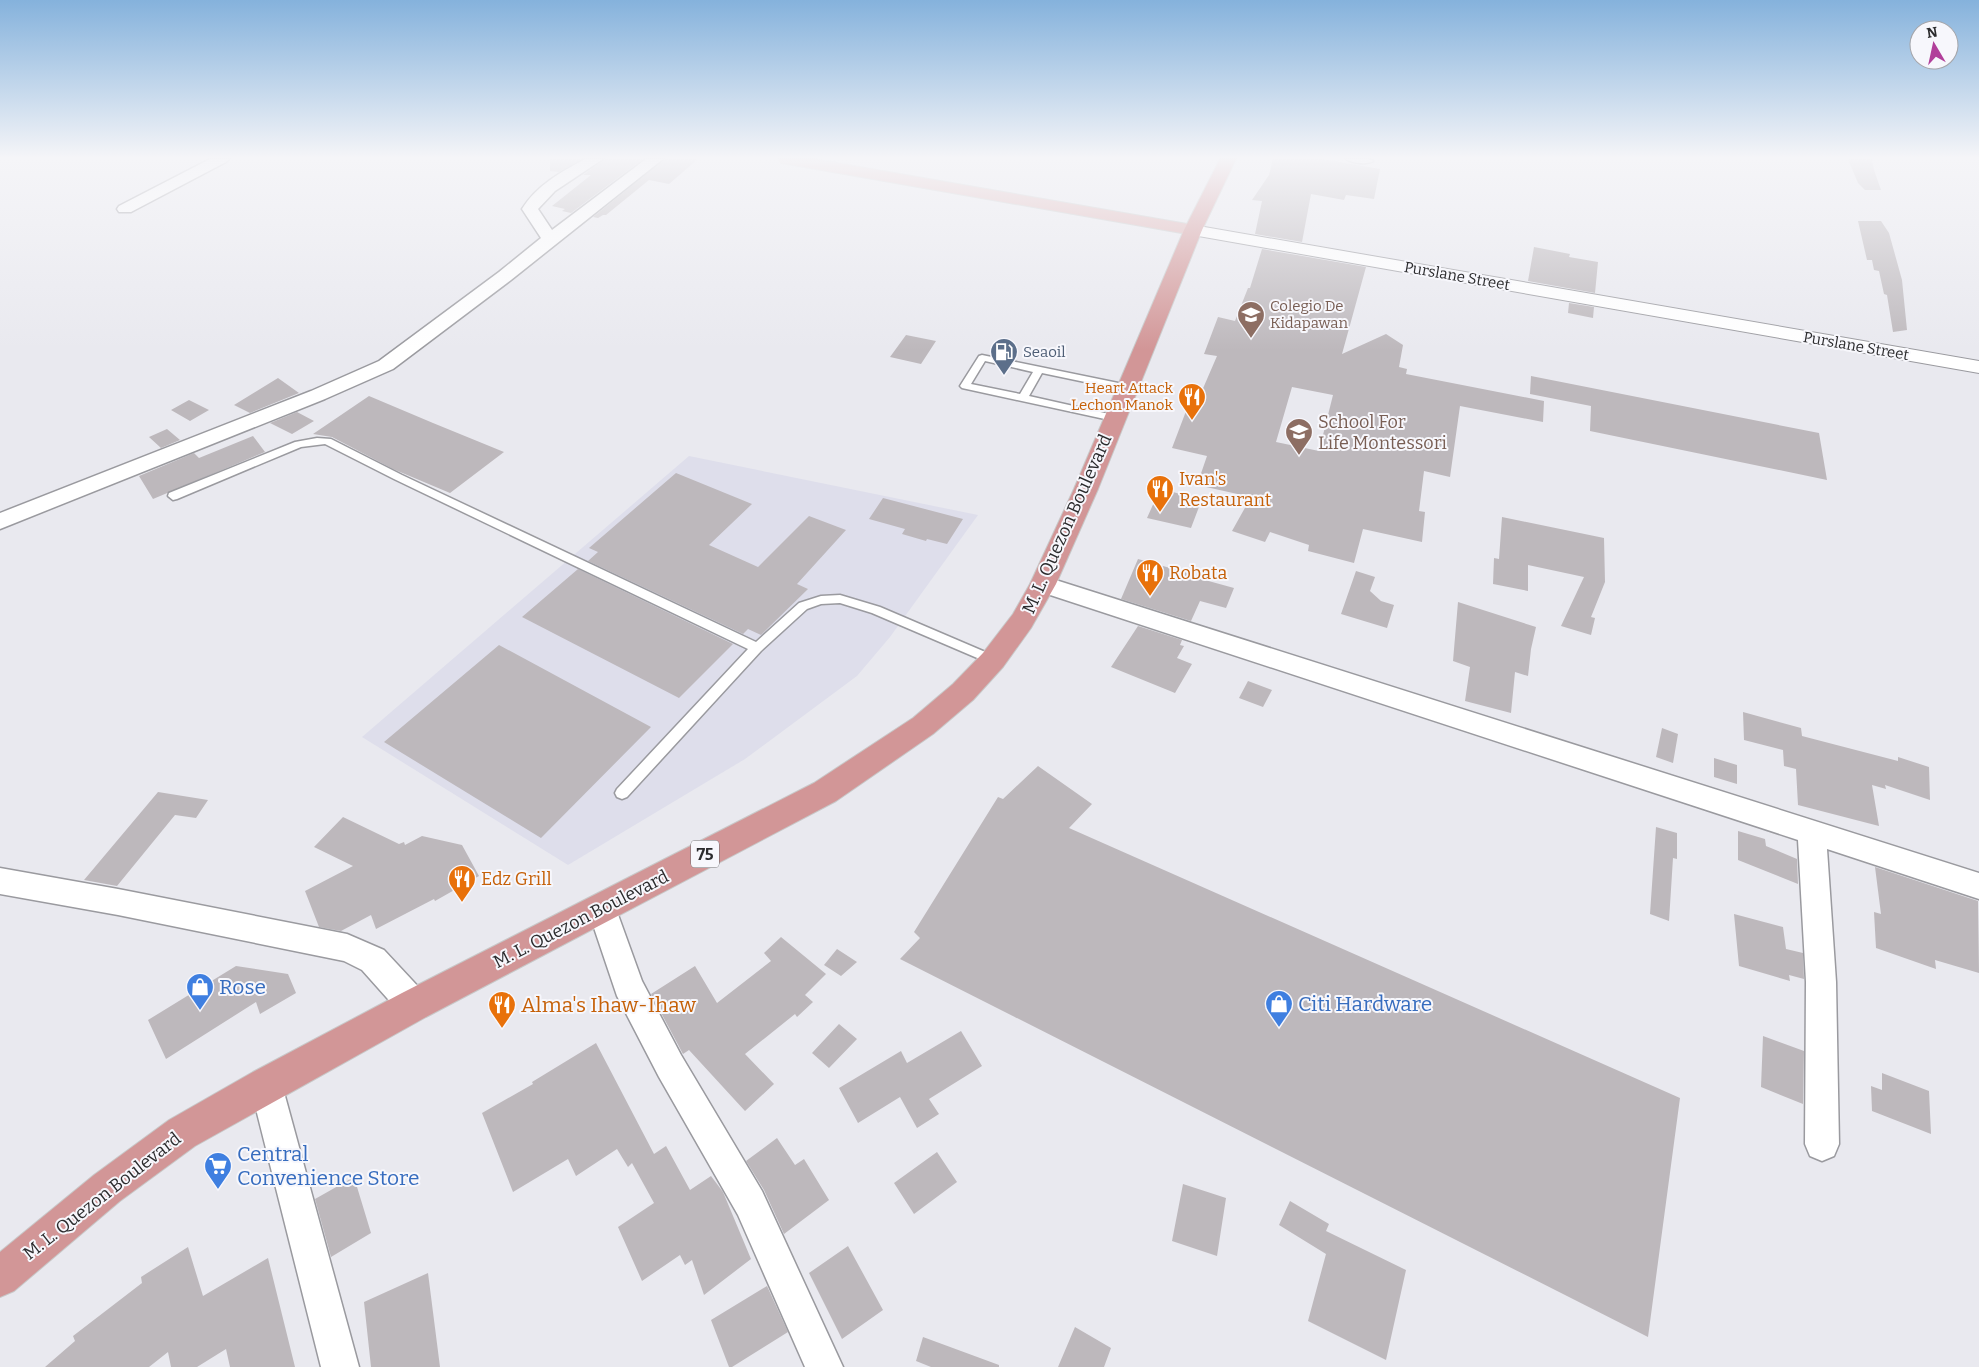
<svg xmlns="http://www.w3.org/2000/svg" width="1979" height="1367" font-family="Bitter,serif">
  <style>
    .built { fill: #dedeeb }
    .building { fill: #bdb8bc; fill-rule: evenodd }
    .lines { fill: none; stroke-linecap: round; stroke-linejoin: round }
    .service-casing { stroke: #9a9a9f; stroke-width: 3 }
    .minor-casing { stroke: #9a9a9f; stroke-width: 3 }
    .tertiary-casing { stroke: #9a9a9f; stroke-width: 2 }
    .primary-casing { stroke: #c8c8c8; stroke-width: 2 }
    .trunk-casing { stroke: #c8c8c8; stroke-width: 2 }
    .service { fill: #fff; fill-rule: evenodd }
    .minor { fill: #fff; fill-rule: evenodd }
    .tertiary { fill: #fff; fill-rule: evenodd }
    .primary { fill: #ddb0b1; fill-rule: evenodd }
    .trunk { fill: #d29697; fill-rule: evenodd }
    .labels { text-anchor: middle; stroke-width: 4; stroke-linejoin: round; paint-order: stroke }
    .far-street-label { font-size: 15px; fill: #2b2b2d; stroke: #f7f7fc }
    .far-education-label { font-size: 15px; fill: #785e54; stroke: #f7f7fc; text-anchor: start }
    .far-service-label { font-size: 15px; fill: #4e5e75; stroke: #f7f7fc; text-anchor: start }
    .far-food-label { font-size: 15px; fill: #c56008; stroke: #f7f7fc; text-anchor: end }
    .shield { fill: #f7f7fc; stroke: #68686b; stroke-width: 1 }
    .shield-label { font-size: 16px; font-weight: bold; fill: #2b2b2d }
    .education-label { font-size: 18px; fill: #785e54; stroke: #f7f7fc; text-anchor: start }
    .food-label { font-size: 18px; fill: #c56008; stroke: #f7f7fc; text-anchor: start }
    .street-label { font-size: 18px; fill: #2b2b2d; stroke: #f7f7fc }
    .near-shop-label { font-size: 21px; fill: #366cbe; stroke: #f7f7fc; text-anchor: start }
    .near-food-label { font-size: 21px; fill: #c56008; stroke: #f7f7fc; text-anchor: start }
  </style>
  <rect width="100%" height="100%" fill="#e9e9ef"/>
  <path class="built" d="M689,456L978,515L890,637L857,676L745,759L568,865L362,737Z"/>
  <path class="building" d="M550,159H582L559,172L550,171Z
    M605,159H643L571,213L562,211L565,209L552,206L591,175H583Z
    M665,159H698L669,184L649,180L606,215H603L598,218L593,217Z
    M1273,159H1322L1380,169L1374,199L1346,195L1344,200L1311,194L1302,242L1255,234L1262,201L1252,200L1269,175Z
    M1848,159H1872L1874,170L1881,190H1865L1858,183Z
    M1858,221H1881L1889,233L1902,280L1907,330L1893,332L1887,295L1884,294L1879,271L1874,270L1872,260H1867Z
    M1534,247L1570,254L1569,257L1598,262L1595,293L1528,281Z
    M1262,249L1366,267L1342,354L1386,334L1403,345L1399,367L1407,369L1406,374L1544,401L1543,422L1460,406L1450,477L1424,471L1419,511L1425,512L1422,542L1363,529L1354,563L1308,551L1309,545L1270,532L1265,542L1232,531L1251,497L1197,485L1207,456L1172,448L1191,398L1198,400L1217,356L1204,354L1218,317L1235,321L1248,288H1250ZM1292,387L1333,395L1319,451L1276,442Z
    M1569,303L1594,307L1593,318L1568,313Z
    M906,335L936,341L921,364L890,357Z
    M1531,376L1819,433L1827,480L1590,431L1591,406L1530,394Z
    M278,378L299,393L250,413L234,405Z
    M369,396L433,423L504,452L450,493L393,469L332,437L313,434Z
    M189,400L209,410L190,421L171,410Z
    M297,412L314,421L292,434L270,423Z
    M167,429L180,440L161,448L149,437Z
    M253,436L265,452L153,499L139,476L194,453L199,458Z
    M676,473L752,504L709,545L758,567L809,516L846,530L797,584L808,589L761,635L748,629L743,634L588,561L598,552L589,548Z
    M1160,489L1202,499L1191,528L1147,518Z
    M883,498L944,514L963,519L947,544L927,539L926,541L902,534L905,529L869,519Z
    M1502,517L1604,538L1605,582L1591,617L1595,618L1591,635L1561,626L1584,577L1528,565V591L1493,584L1494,558L1499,559Z
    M1138,559L1195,575L1194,577L1234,588L1226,608L1200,601L1191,621L1121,599Z
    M578,569L733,644L679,698L522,617Z
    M1356,571L1375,577L1370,591L1381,601L1394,605L1387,628L1341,614Z
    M1458,602L1536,627L1531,649L1528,676L1515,672L1511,713L1465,701L1470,667L1453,661Z
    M1138,626L1182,640L1180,645L1184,646L1177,658L1192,664L1175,693L1111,667Z
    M499,645L651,727L541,838L384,742Z
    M1248,681L1272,690L1263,707L1239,698Z
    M1743,712L1801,728L1802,736L1898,761V757L1929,767L1930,800L1885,785L1886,789L1872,785L1879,826L1798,805L1796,769L1784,766L1783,750L1744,740Z
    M1662,728L1678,734L1673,763L1656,757Z
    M1714,758L1737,765V784L1714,777Z
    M1038,766L1092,804L1069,828L1680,1098L1648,1337L900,959L920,938L914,932L998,797L1003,799Z
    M158,792L208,800L196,818L175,815L117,886L84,880Z
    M343,817L399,844L404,842L405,845L422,836L462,845L479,876L435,901L434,899L376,929L371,915L341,931L319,927L305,891L353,866L314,847Z
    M1656,827L1677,833V859L1673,858L1669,921L1650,914Z
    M1738,831L1765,839L1766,846L1797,859L1798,884L1738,860Z
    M1875,867L1978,901L1979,973L1935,960L1936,969L1876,948L1874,912L1881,914Z
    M1734,914L1783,927L1786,949L1803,953L1804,979L1789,975L1790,981L1739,966Z
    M781,937L826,974L805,995L813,1002L797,1017L795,1014L745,1054L774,1084L745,1111L689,1050L683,1054L651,994L695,966L717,1003L771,961L764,953Z
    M837,949L857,962L841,976L824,965Z
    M236,966L288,974L296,993L260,1014L256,1002L166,1059L148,1020Z
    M839,1024L857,1039L829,1068L812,1053Z
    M961,1031L982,1066L929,1099L939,1114L917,1128L900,1097L858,1123L839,1088L901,1051L907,1063Z
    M1763,1036L1804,1051L1803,1104L1761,1087Z
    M596,1043L654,1154L666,1146L690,1190L711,1176L723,1192L751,1259L704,1295L692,1260L685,1265L680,1255L642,1281L618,1227L654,1203L632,1163L628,1167L617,1149L576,1176L568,1159L513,1192L482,1113L533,1084L532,1082Z
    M1882,1073L1929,1091L1931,1134L1872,1111L1871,1086L1882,1090Z
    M777,1138L795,1165L804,1159L829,1200L784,1234L764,1190L746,1161Z
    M937,1152L957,1182L914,1214L894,1183Z
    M354,1177L371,1233L331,1257L315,1199Z
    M1183,1184L1226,1198L1217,1256L1172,1241Z
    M1290,1201L1329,1224L1326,1231L1406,1270L1386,1360L1308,1321L1326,1254L1279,1225Z
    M848,1246L883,1310L842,1339L809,1273Z
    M188,1247L203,1296L268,1258L295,1367H230L226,1349L197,1367H171L168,1352L149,1367H45L75,1341L73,1336L142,1283L141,1277Z
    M428,1273L440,1367H371L364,1302Z
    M767,1286L788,1332L732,1367H729L711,1320Z
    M1075,1327L1111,1348L1104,1367H1058Z
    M923,1337L999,1365V1367H931L916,1361Z"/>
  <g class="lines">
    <defs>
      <path id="service" d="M1346,159H1368L1373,161C1367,165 1352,163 1346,159Z
        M982,355L1128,385L1133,388L1128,391L1042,373L1029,396L1118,416L1119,418L1114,421L962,388L960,386L979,356ZM985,361L1033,372L1020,394L971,384Z
        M317,438L331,439L402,475L756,642L799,603L821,596L840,595L880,607L997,657L999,660L997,663H989L872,613L840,603L821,604L807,609L761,651L627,797L622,799L617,797L615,793L617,789L748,649L394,479L325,444L301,447L177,499L173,500L168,496L169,493L295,442Z"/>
      <path id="minor" d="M210,159H229L226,162L131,212H119L117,209L119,206Z
        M585,159H603L555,191L538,209L552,230L646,159H663L511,280L393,369L325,399L0,529V513L311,391L379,361L499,272L541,238L522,209C537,185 561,172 585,159Z
        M1043,576L1979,873V899L1827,849L1836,982L1839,1144L1834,1156L1822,1161L1810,1156L1805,1144L1806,982L1798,840L1035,590L1031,584L1035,578Z
        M0,868L118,889L347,934L384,950L425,994L429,1005L425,1016L414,1020L403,1016L362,970L344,961L118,915L0,894Z
        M602,894L612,898L642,981L681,1055L762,1191L843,1367H805L738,1215L659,1077L617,996L587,907L592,898Z
        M266,1069L277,1074L282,1085L359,1367H321L250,1085L255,1074Z"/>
      <path id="tertiary" d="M1193,225L1979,361V373L1187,234L1184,230L1187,226Z"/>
      <path id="primary" d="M779,159H814L1193,225L1199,226L1202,230L1199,234L1193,235L787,164L781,163Z"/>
      <path id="trunk" d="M1220,159H1236L1202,230L1098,489L1056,584L1031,628L1003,667L973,700L933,734L836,801L426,1017L195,1146L120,1201L14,1291L0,1297V1252L94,1175L169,1120L253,1072L402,993L814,783L913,718L953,684L983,653L1013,614L1030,584L1074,489L1184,230Z"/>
    </defs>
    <use href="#service" class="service-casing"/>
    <use href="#minor" class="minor-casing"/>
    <use href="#tertiary" class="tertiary-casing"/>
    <use href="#primary" class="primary-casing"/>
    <use href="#trunk" class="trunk-casing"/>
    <use href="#service" class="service"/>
    <use href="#minor" class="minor"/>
    <use href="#tertiary" class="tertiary"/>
    <use href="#primary" class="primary"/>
    <use href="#trunk" class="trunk"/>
  </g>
  <linearGradient id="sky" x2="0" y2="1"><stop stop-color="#85b2dc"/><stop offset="0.45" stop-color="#f5f5f8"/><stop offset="1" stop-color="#f5f5f8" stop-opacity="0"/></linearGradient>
  <rect width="1979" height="350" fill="url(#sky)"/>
  <defs>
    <symbol id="university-pin" viewBox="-11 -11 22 30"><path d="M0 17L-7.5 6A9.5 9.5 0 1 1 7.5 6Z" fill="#8d6e63" stroke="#f7f7fc"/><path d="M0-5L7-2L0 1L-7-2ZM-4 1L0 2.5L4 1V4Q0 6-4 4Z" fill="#fff"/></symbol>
    <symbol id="fuel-pin" viewBox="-11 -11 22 30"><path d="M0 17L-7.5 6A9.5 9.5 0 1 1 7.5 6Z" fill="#5c6f8a" stroke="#f7f7fc"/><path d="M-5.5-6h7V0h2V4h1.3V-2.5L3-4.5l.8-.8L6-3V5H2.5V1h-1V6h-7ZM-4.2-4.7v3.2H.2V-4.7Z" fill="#fff"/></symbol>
    <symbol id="restaurant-pin" viewBox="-11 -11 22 30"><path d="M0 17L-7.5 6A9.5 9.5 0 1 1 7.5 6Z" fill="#e8710a" stroke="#f7f7fc"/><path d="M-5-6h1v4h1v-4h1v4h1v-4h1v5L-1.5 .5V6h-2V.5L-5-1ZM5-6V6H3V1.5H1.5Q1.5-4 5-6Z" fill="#fff"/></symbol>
    <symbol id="school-pin" viewBox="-11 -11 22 30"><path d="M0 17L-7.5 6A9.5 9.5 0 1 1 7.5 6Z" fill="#8d6e63" stroke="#f7f7fc"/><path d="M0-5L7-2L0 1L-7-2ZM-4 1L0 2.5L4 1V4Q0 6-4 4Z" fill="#fff"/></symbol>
    <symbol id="shop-pin" viewBox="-11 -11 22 30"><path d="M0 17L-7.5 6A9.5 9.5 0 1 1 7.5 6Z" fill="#3f7fe0" stroke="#f7f7fc"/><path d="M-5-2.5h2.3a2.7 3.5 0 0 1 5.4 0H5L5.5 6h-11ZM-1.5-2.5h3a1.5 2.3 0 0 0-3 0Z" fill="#fff"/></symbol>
    <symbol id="supermarket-pin" viewBox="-11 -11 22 30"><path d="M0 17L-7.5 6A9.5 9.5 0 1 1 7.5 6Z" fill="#3f7fe0" stroke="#f7f7fc"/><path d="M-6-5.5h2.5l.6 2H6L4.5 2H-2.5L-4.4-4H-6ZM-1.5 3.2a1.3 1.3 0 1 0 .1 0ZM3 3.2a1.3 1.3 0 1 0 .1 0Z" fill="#fff"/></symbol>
  </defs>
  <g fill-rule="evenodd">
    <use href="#university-pin" x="1235" y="299" width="32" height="43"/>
    <use href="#fuel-pin" x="988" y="336" width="32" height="43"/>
    <use href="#restaurant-pin" x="1176" y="381" width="32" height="43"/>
    <use href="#school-pin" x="1283" y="416" width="32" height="43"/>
    <use href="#restaurant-pin" x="1144" y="473" width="32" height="43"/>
    <use href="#restaurant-pin" x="1134" y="557" width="32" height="43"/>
    <use href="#restaurant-pin" x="446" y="863" width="32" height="43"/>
    <use href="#shop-pin" x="184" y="971" width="32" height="43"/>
    <use href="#shop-pin" x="1263" y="988" width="32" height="43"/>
    <use href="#restaurant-pin" x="486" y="989" width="32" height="43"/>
    <use href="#supermarket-pin" x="202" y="1150" width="32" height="43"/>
  </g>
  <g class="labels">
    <g class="far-street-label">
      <text transform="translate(1457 276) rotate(10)" y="5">Purslane Street</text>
      <text transform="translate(1856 346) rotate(10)" y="5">Purslane Street</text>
    </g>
    <g class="far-education-label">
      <text x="1270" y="311">Colegio De<tspan x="1270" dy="17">Kidapawan</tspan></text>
    </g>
    <g class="far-service-label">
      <text x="1023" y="357">Seaoil</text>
    </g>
    <g class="far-food-label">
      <text x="1173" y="393">Heart Attack<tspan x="1173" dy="17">Lechon Manok</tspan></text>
    </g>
    <rect class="shield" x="691" y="840.5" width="28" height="27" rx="4"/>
    <g class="shield-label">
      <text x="705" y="860">75</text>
    </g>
    <g class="education-label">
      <text x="1318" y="428">School For<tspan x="1318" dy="21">Life Montessori</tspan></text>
    </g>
    <g class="food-label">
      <text x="1179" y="485">Ivan's<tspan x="1179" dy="21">Restaurant</tspan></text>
      <text x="1169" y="579">Robata</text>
      <text x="481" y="885">Edz Grill</text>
    </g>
    <g class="street-label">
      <text transform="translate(1067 524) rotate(-66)" y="6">M. L. Quezon Boulevard</text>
      <text transform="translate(581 919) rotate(-27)" y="6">M. L. Quezon Boulevard</text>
      <text transform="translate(102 1196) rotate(-38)" y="6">M. L. Quezon Boulevard</text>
    </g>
    <g class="near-shop-label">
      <text x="219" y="994">Rose</text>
      <text x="1298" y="1011">Citi Hardware</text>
      <text x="237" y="1161">Central<tspan x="237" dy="24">Convenience Store</tspan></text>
    </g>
    <g class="near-food-label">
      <text x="521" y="1012">Alma's Ihaw-Ihaw</text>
    </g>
  </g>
  <g transform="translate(1934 45) rotate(351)"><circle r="24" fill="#f7f7fc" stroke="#a5a5a9"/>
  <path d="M0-4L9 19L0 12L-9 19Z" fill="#b13f9a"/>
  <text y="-8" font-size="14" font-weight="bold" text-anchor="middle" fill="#2b2b2d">N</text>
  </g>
</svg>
